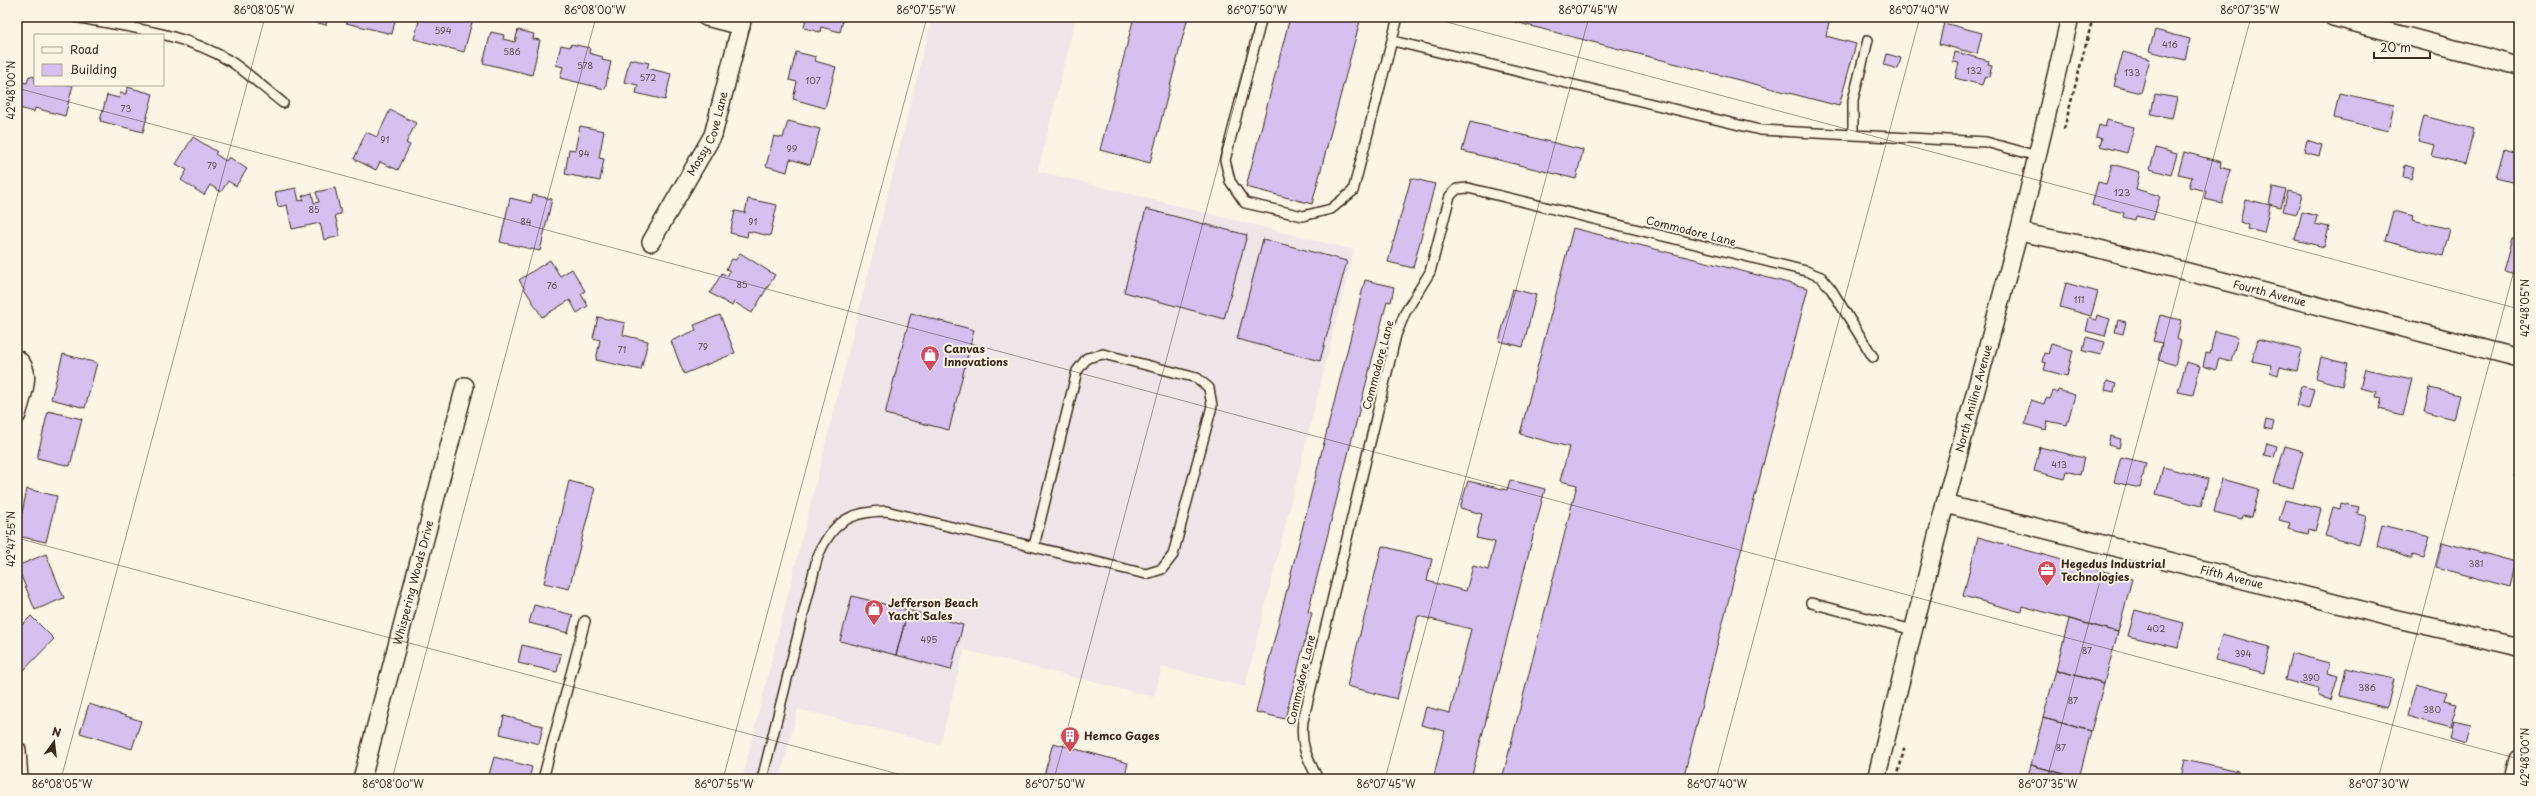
<svg xmlns="http://www.w3.org/2000/svg" width="2536" height="796" font-family="'Playpen Sans',sans-serif">
  <style>
    .built { fill: #f0e5e8 }
    .building { fill: #d5c0f0; stroke: #3b2a1e }
    .lines { fill: none; stroke-linecap: round; stroke-linejoin: round }
    .service-casing { stroke: #3b2a1e; stroke-width: 12 }
    .minor-casing { stroke: #3b2a1e; stroke-width: 20 }
    .path { stroke: #3b2a1e; stroke-width: 2.5; stroke-dasharray: 4 3; stroke-linecap: butt }
    .service { stroke: #fcf5e5; stroke-width: 9 }
    .minor { stroke: #fcf5e5; stroke-width: 17 }
    .ticks { fill: none; stroke: #3b2a1e; stroke-width: 1; stroke-opacity: 0.45 }
    .labels { text-anchor: middle; stroke-width: 4; stroke-linejoin: round; paint-order: stroke }
    .number-label { font-size: 9px; fill: #625052 }
    .street-label { font-size: 11px; fill: #3b2a1e; stroke: #fcf5e5 }
    .poi-label { font-size: 11px; font-weight: bold; fill: #3b2a1e; stroke: #fcf5e5; text-anchor: start }
    .neatline { fill: none; stroke: #3b2a1e; stroke-width: 1.5 }
    .ticks-label { font-size: 10px; text-anchor: middle; fill: #3b2a1e }
  </style>
  <rect width="100%" height="100%" fill="#fcf5e5"/>
  <filter id="ink" filterUnits="userSpaceOnUse"><feTurbulence type="fractalNoise" baseFrequency=".025" numOctaves="2"/><feDisplacementMap in="SourceGraphic" scale="8" xChannelSelector="R" yChannelSelector="G"/><feConvolveMatrix kernelMatrix="1 2 1 2 8 2 1 2 1" color-interpolation-filters="sRGB"/></filter>
  <g filter="url(#ink)">
    <path class="built" d="M932,17H1076L1038,171L1354,250L1245,687L1162,667L1154,697L964,650L940,745L798,709L780,779H742Z"/>
    <path class="building" d="M296,17H328L326,25Z
      M347,17H396L392,34L346,23Z
      M420,17H462V19L472,22L464,52L414,39Z
      M806,17H844L840,32L821,27L820,32L804,28Z
      M1134,17H1188L1150,163L1100,150Z
      M1290,17H1361L1312,204L1246,187Z
      M1496,17H1830L1826,36L1856,44L1839,106Z
      M1944,23L1982,33L1977,54L1939,44Z
      M518,30L534,34L533,39L540,40L532,75L483,63L491,32L504,35L503,39L515,42Z
      M2155,30L2190,39L2185,60L2149,51Z
      M571,44L590,48L589,53L603,57L602,60L611,62L605,89L560,78L563,67L556,65L561,45L570,47Z
      M796,52L816,57L815,61L836,67L825,108L793,99L797,82L789,80Z
      M1955,52L1989,61L1988,65L1992,66L1989,77L1985,76L1982,85L1955,78L1959,63L1953,62Z
      M2123,52L2150,59L2141,93L2114,86Z
      M1887,54L1901,58L1898,69L1884,65Z
      M630,59L649,63L647,68L671,74L665,100L636,93L638,85L624,82Z
      M17,74L23,78L21,82L27,83L29,76L35,77V85H73L65,116L35,108L34,112L19,108L22,98L17,97Z
      M127,87L153,94L143,132L100,121L107,95L119,98L120,93L126,94Z
      M2339,93L2394,105L2388,131L2334,118Z
      M2155,94L2177,98L2172,118L2151,114Z
      M390,110L416,123L406,143L410,145L398,170L380,162L376,170L354,159L366,132L377,137Z
      M2424,116L2474,129L2465,164L2432,156L2435,145L2418,141Z
      M2107,120L2134,127L2127,153L2100,146L2102,139L2096,137L2099,125L2105,127Z
      M788,121L820,129L810,165L790,159L787,172L766,166L774,136L783,138Z
      M1470,122L1583,150L1576,179L1462,151Z
      M580,126L604,131L599,158L604,159L600,181L565,174L569,149L575,150Z
      M193,137L217,152L215,154L226,161L229,157L247,169L236,186L228,181L221,192L210,185L204,195L181,180L187,170L176,164Z
      M2307,140L2322,145L2319,156L2304,152Z
      M2156,148L2177,154L2171,175L2150,169Z
      M2504,149L2519,154V184L2496,178Z
      M2184,152L2221,162L2220,167L2231,170L2222,203L2204,199L2206,191L2189,187L2192,177L2178,174Z
      M2112,164L2140,172L2136,189L2160,196L2153,220L2136,216L2135,220L2123,217L2124,213L2092,205L2098,182L2106,184Z
      M2405,165L2414,168L2411,179L2403,177Z
      M1411,178L1435,184L1413,268L1388,262Z
      M2273,187L2286,190L2281,207L2269,204Z
      M296,188L299,201L304,200L302,196L312,193L314,203L319,202L316,192L335,188L341,214L335,215L340,236L324,240L320,223L292,229L287,205L278,207L275,192Z
      M2288,191L2302,194L2297,214L2283,211Z
      M533,195L552,199L540,251L500,242L510,198L531,203Z
      M748,199L777,205L770,236L748,231L747,237L730,233L735,211L745,213Z
      M2245,199L2270,205L2264,233L2248,229L2249,225L2240,222Z
      M1146,209L1247,235L1224,319L1124,292Z
      M2393,211L2414,216L2413,220L2450,229L2443,256L2385,241Z
      M2302,212L2317,216L2315,224L2329,227L2324,247L2295,240Z
      M1573,228L1808,288L1683,779H1502L1577,485L1560,481L1569,447L1520,434Z
      M2513,238L2519,240V275L2504,271Z
      M1263,239L1347,261L1320,361L1237,339Z
      M740,253L775,275L752,313L734,302L732,306L710,293L722,273L727,276L730,271L726,269L732,259L736,260Z
      M550,260L560,276L572,269L585,291L581,294L588,306L577,313L570,300L542,317L519,280Z
      M1365,280L1394,287L1391,302L1387,301L1308,612L1312,613L1285,719L1256,712Z
      M2066,283L2098,292L2091,316L2060,307Z
      M1513,289L1536,295L1523,347L1499,341Z
      M911,313L974,330L949,430L885,414Z
      M720,315L735,353L684,374L671,341L696,330L694,325Z
      M2097,315L2110,319L2105,336L2086,331L2089,318L2096,320Z
      M2160,315L2181,320L2177,339L2181,341L2175,365L2158,360L2162,343L2153,341Z
      M598,317L625,323L623,335L648,341L641,370L596,360L600,340L593,338Z
      M2118,320L2126,322L2123,334L2115,332Z
      M2215,331L2238,337L2231,361L2219,358L2216,370L2203,366L2206,353L2210,354Z
      M2086,337L2105,342L2101,355L2083,351Z
      M2258,339L2302,350L2297,371L2280,367L2278,375L2270,372L2271,365L2252,361Z
      M2051,344L2073,350L2067,376L2044,370L2046,363L2042,362L2044,353L2048,354Z
      M63,354L97,363L85,408L51,399Z
      M2321,357L2348,364L2342,386L2316,378Z
      M2186,362L2200,366L2193,395L2178,392Z
      M2365,369L2412,379L2403,415L2379,409L2382,398L2376,397L2377,392L2360,388Z
      M2107,381L2116,384L2114,392L2105,390Z
      M2301,386L2314,389L2309,409L2296,406Z
      M2430,388L2459,395L2453,419L2424,411Z
      M2058,390L2075,395L2067,425L2048,421L2046,430L2025,424L2031,400L2044,404L2046,398L2050,399L2053,391L2057,393Z
      M48,411L82,419L70,466L37,458Z
      M2266,420L2274,422L2272,430L2264,428Z
      M2110,436L2121,439L2119,448L2108,445Z
      M2267,443L2277,446L2274,457L2264,455Z
      M2285,446L2303,451L2293,488L2274,483Z
      M2040,447L2084,458L2080,475L2067,471L2065,479L2034,471Z
      M2121,457L2146,463L2140,488L2114,482Z
      M2519,462V478L2515,477Z
      M2163,467L2208,479L2201,506L2156,494Z
      M2222,479L2259,489L2252,517L2243,515L2242,519L2214,512Z
      M1510,480L1545,489L1471,779H1433L1445,731L1421,725L1426,707L1450,713L1471,629L1418,616L1397,699L1347,686L1382,546L1432,559L1427,581L1466,591L1473,566L1488,570L1495,542L1476,538L1482,514L1460,508L1468,481L1507,490Z
      M569,481L595,488L569,589L544,583Z
      M27,489L57,496L46,542L17,536Z
      M2285,500L2321,509L2315,531L2309,529L2308,534L2288,529L2290,523L2279,520Z
      M2341,503L2359,507L2357,514L2366,516L2359,545L2325,536L2333,507L2340,509Z
      M2382,525L2430,537L2424,558L2412,555L2411,559L2377,546Z
      M1978,537L2132,579L2118,632L2022,606L2021,612L1963,596Z
      M2442,542L2516,562L2510,587L2436,567Z
      M46,554L64,598L35,610L17,566Z
      M852,596L908,610L896,655L840,641Z
      M534,605L573,615L568,633L529,623Z
      M908,610L963,625L951,670L896,655Z
      M2135,610L2184,623L2178,648L2128,636Z
      M31,616L54,639L21,673L17,669V630Z
      M2069,619L2118,632L2104,683L2056,670Z
      M2222,634L2270,647L2264,673L2215,660Z
      M522,645L561,654L557,672L518,663Z
      M2291,653L2329,663L2327,673L2338,676L2331,700L2318,696L2319,689L2285,680Z
      M2346,668L2394,679L2387,708L2340,696Z
      M2056,670L2104,683L2091,731L2043,718Z
      M2416,684L2447,693L2444,701L2457,704L2450,728L2407,716Z
      M89,704L141,721L132,749L80,733Z
      M504,716L543,726L539,744L500,734Z
      M2043,718L2091,731L2079,778L2031,765Z
      M2453,721L2471,725L2466,744L2449,739Z
      M1053,743L1128,763L1124,779H1043Z
      M494,757L532,767L529,779H504L489,775Z
      M2185,759L2238,771L2237,779H2181Z
      M2031,765L2079,778V779H2027Z"/>
    <g class="lines">
      <defs>
        <path id="service" d="M75,17C127,27 184,33 230,61C248,73 265,89 283,103
          M1262,17L1225,160L1230,181L1245,203L1303,216L1331,209L1353,191L1398,17
          M1393,41L1760,130L1986,142L2037,156
          M1853,135V100L1868,40
          M1811,603L1913,630
          M543,779L585,621
          M762,779L817,559C830,524 849,511 886,511L1146,574L1162,569L1173,555L1212,406L1209,388L1197,378L1103,354L1087,358L1077,371L1034,546
          M1318,779C1307,757 1300,746 1303,721L1396,335L1405,313L1430,272L1450,196L1457,189L1468,188L1806,271L1821,277L1831,289L1873,357"/>
        <g id="minor">
          <path d="M706,17L741,26"/>
          <path d="M2333,17L2519,66"/>
          <path id="s1" d="M2019,232L2084,245L2519,358"/>
          <path id="s2" d="M651,242L713,135L743,17"/>
          <path d="M17,359C34,371 21,399 17,415"/>
          <path id="s3" d="M1945,504L2393,618L2519,647"/>
          <path d="M17,750L19,779"/>
          <path id="s4" d="M362,779L465,386"/>
          <path id="s5" d="M1876,779L1945,504L2019,232L2070,17"/>
          <path d="M2514,779L2519,759"/>
        </g>
      </defs>
      <use href="#service" class="service-casing"/>
      <use href="#minor" class="minor-casing"/>
      <path class="path" d="M2064,129L2093,17
        M1897,779L1905,745"/>
      <use href="#service" class="service"/>
      <use href="#minor" class="minor"/>
    </g>
  </g>
  <path class="ticks" d="M1428,17L2519,309M17,88L2519,759M17,538L917,779M61,779L265,17M392,779L596,17M723,779L927,17M1054,779L1258,17M1385,779L1589,17M1716,779L1920,17M2047,779L2251,17M2378,779L2519,252"/>
  <defs>
    <symbol id="shop-pin" viewBox="-11 -11 22 30"><path d="M0 17L-7.5 6A9.5 9.5 0 1 1 7.5 6Z" fill="#d1495b" stroke="#fcf5e5"/><path d="M-5-2.5h2.3a2.7 3.5 0 0 1 5.4 0H5L5.5 6h-11ZM-1.5-2.5h3a1.5 2.3 0 0 0-3 0Z" fill="#fff"/></symbol>
    <symbol id="office-pin" viewBox="-11 -11 22 30"><path d="M0 17L-7.5 6A9.5 9.5 0 1 1 7.5 6Z" fill="#d1495b" stroke="#fcf5e5"/><path d="M-6-3h4V-5.5h4V-3h4V5H-6ZM-1-4.5V-3h2v-1.5ZM-6 0V1H6V0Z" fill="#fff"/></symbol>
    <symbol id="building-pin" viewBox="-11 -11 22 30"><path d="M0 17L-7.5 6A9.5 9.5 0 1 1 7.5 6Z" fill="#d1495b" stroke="#fcf5e5"/><path d="M-4-6H4V6H1V3H-1V6H-4ZM-2.5-4.3h1.7v1.8h-1.7ZM.8-4.3h1.7v1.8H.8ZM-2.5-1h1.7V.8h-1.7ZM.8-1h1.7V.8H.8Z" fill="#fff"/></symbol>
  </defs>
  <g fill-rule="evenodd">
    <use href="#shop-pin" x="919" y="344" width="22" height="30"/>
    <use href="#office-pin" x="2036" y="559" width="22" height="30"/>
    <use href="#shop-pin" x="863" y="598" width="22" height="30"/>
    <use href="#building-pin" x="1059" y="725" width="22" height="30"/>
  </g>
  <g class="labels">
    <g class="number-label">
      <text x="443" y="34">594</text>
      <text x="2170" y="48">416</text>
      <text x="512" y="55">586</text>
      <text x="585" y="69">578</text>
      <text x="1974" y="74">132</text>
      <text x="2132" y="76">133</text>
      <text x="648" y="81">572</text>
      <text x="813" y="84">107</text>
      <text x="126" y="112">73</text>
      <text x="385" y="143">91</text>
      <text x="792" y="152">99</text>
      <text x="584" y="157">94</text>
      <text x="212" y="169">79</text>
      <text x="2122" y="196">123</text>
      <text x="314" y="213">85</text>
      <text x="526" y="225">84</text>
      <text x="753" y="225">91</text>
      <text x="742" y="288">85</text>
      <text x="552" y="289">76</text>
      <text x="2079" y="303">111</text>
      <text x="703" y="350">79</text>
      <text x="622" y="353">71</text>
      <text x="2059" y="468">413</text>
      <text x="2476" y="567">381</text>
      <text x="2156" y="632">402</text>
      <text x="929" y="643">495</text>
      <text x="2087" y="654">87</text>
      <text x="2243" y="657">394</text>
      <text x="2311" y="681">390</text>
      <text x="2367" y="691">386</text>
      <text x="2073" y="704">87</text>
      <text x="2432" y="713">380</text>
      <text x="2061" y="751">87</text>
    </g>
    <g class="street-label">
      <text dy="4" stroke="none"><textPath href="#s2" startOffset="123">Mossy Cove Lane</textPath></text>
      <text transform="translate(1691 231) rotate(14)" y="4">Commodore Lane</text>
      <text dy="4" stroke="none"><textPath href="#s1" startOffset="258">Fourth Avenue</textPath></text>
      <text transform="translate(1378 365) rotate(-75)" y="4">Commodore Lane</text>
      <text dy="4" stroke="none"><textPath href="#s5" startOffset="393">North Aniline Avenue</textPath></text>
      <text dy="4" stroke="none"><textPath href="#s3" startOffset="296">Fifth Avenue</textPath></text>
      <text dy="4" stroke="none"><textPath href="#s4" startOffset="203">Whispering Woods Drive</textPath></text>
      <text transform="translate(1301 680) rotate(-77)" y="4">Commodore Lane</text>
    </g>
    <g class="poi-label">
      <text x="944" y="353">Canvas<tspan x="944" dy="13">Innovations</tspan></text>
      <text x="2061" y="568">Hegedus Industrial<tspan x="2061" dy="13">Technologies</tspan></text>
      <text x="888" y="607">Jefferson Beach<tspan x="888" dy="13">Yacht Sales</tspan></text>
      <text x="1084" y="740">Hemco Gages</text>
    </g>
  </g>
  <rect width="2536" height="796" fill="none" stroke="#fcf5e5" stroke-width="44"/>
  <rect x="34" y="34" width="130" height="52" fill="#fcf5e5" stroke="#afa495"/>
  <rect x="42" y="47" width="20" height="6" fill="#fcf5e5" stroke="#afa495"/>
  <text x="70" y="54" font-size="12" fill="#3b2a1e">Road</text>
  <rect x="42" y="64" width="20" height="12" fill="#d5c0f0" stroke="#afa495"/>
  <text x="70" y="74" font-size="12" fill="#3b2a1e">Building</text>
  <g transform="translate(54 742) rotate(15)" stroke="#fcf5e5" stroke-width="3" paint-order="stroke">
  <path d="M0-3L7 15L0 10L-7 15Z" fill="#3b2a1e"/>
  <text y="-6" font-size="11" font-weight="bold" text-anchor="middle" fill="#3b2a1e">N</text>
  </g>
  <path d="M2374 52v6h56v-6" fill="none" stroke="#3b2a1e" stroke-width="2"/>
  <text x="2380" y="52" font-size="12" fill="#3b2a1e" stroke="#fcf5e5" stroke-width="3" paint-order="stroke">20 m</text>
  <rect x="22" y="22" width="2492" height="752" class="neatline"/>
  <g class="ticks-label">
    <text x="264" y="14">86°08'05"W</text>
    <text x="595" y="14">86°08'00"W</text>
    <text x="926" y="14">86°07'55"W</text>
    <text x="1257" y="14">86°07'50"W</text>
    <text x="1588" y="14">86°07'45"W</text>
    <text x="1919" y="14">86°07'40"W</text>
    <text x="2250" y="14">86°07'35"W</text>
    <text transform="translate(11 90) rotate(-90)" y="4">42°48'00"N</text>
    <text transform="translate(2525 308) rotate(-90)" y="4">42°48'05"N</text>
    <text transform="translate(11 539) rotate(-90)" y="4">42°47'55"N</text>
    <text transform="translate(2525 757) rotate(-90)" y="4">42°48'00"N</text>
    <text x="62" y="788">86°08'05"W</text>
    <text x="393" y="788">86°08'00"W</text>
    <text x="724" y="788">86°07'55"W</text>
    <text x="1055" y="788">86°07'50"W</text>
    <text x="1386" y="788">86°07'45"W</text>
    <text x="1717" y="788">86°07'40"W</text>
    <text x="2048" y="788">86°07'35"W</text>
    <text x="2379" y="788">86°07'30"W</text>
  </g>
</svg>
